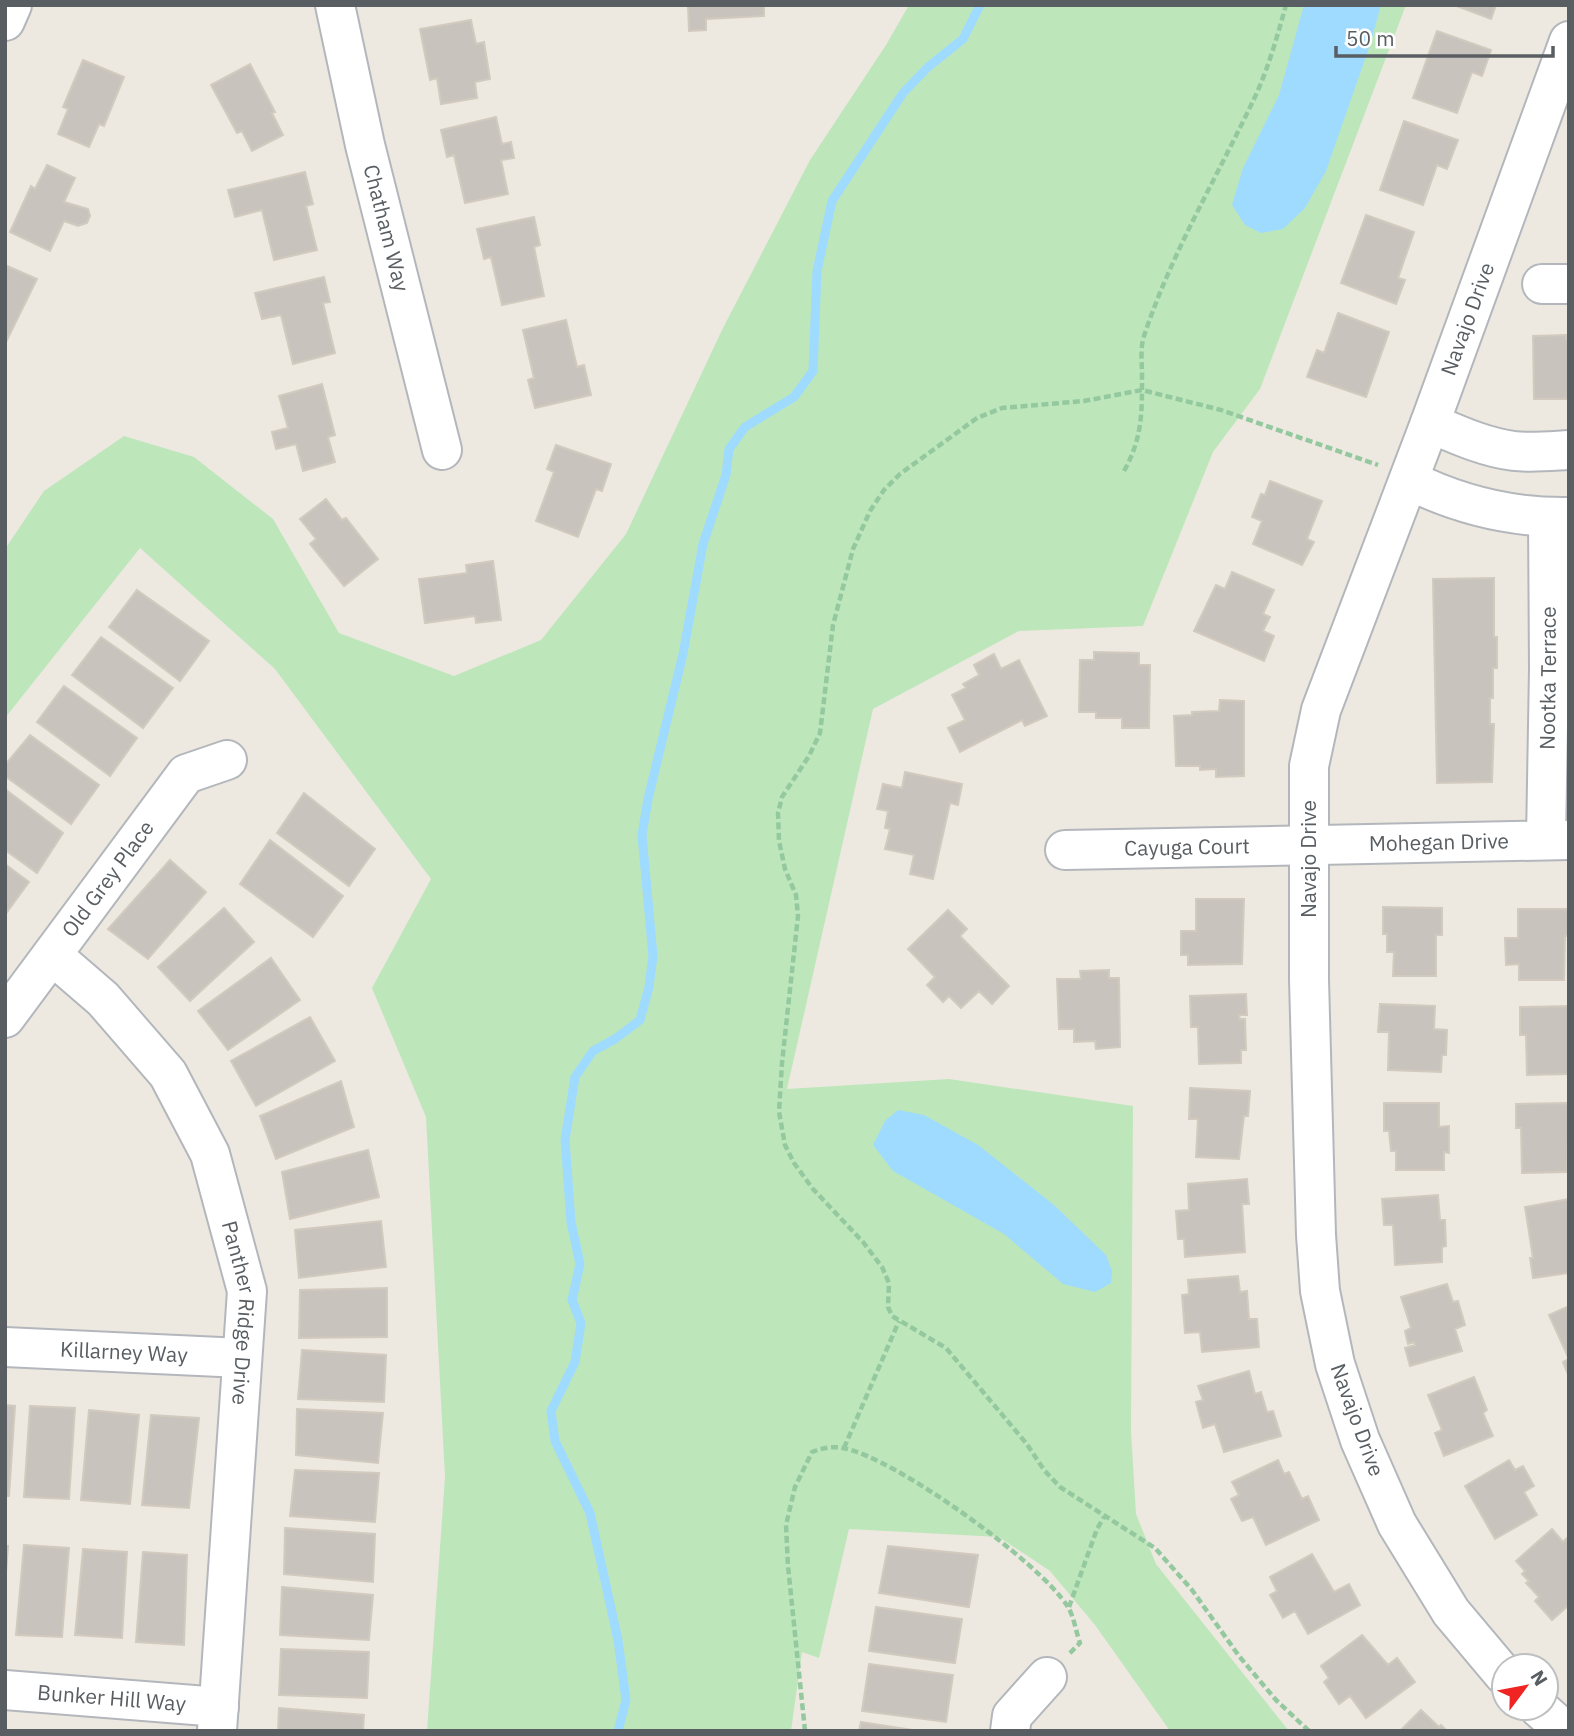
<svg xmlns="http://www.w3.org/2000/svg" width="1574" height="1736" font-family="'IBM Plex Sans',sans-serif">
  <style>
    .green { fill: #bee6bb }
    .water { fill: #9edbff }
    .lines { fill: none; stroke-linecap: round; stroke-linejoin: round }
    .stream { stroke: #9edbff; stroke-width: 9 }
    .building { fill: #c8c4bd; stroke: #d2cabe; stroke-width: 2 }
    .minor-casing { stroke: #b3b7bc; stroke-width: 42 }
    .path { stroke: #94c89f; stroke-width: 4.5; stroke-dasharray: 7 3.5; stroke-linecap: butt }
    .minor { stroke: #fff; stroke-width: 38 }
    .labels { text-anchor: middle; stroke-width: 6; stroke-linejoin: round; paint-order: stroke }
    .street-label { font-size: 21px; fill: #595e62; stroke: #fff }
  </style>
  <rect width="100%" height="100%" fill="#ede9e0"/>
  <path class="green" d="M909,5H1406L1260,389L1213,452L1143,626L1019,631L873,709L787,1089L949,1079L1133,1106L1131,1431L1136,1514L1156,1564L1289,1731H1170L1095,1625L1050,1571L999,1537L849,1529L819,1658L802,1652L791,1731H427L445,1477L426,1117L372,988L431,879L275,669L140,548L5,718V549L44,491L124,436L194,457L273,519L339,633L454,676L541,640L626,534L722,330L810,160L886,45Z"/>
  <path class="water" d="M1304,5H1381L1370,45L1326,171L1305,208L1283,229L1261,233L1245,225L1232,205L1243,168L1279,95Z
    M898,1110L924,1115L978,1145L1054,1205L1106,1255L1112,1271L1111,1283L1095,1292L1063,1284L1004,1234L893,1171L873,1145L885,1121Z"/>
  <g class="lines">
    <path class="stream" d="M618,1731L626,1700L618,1640L590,1513L555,1441L551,1411L575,1362L581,1323L572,1300L580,1264L571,1222L565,1140L575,1077L593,1051L615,1039L640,1020L649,987L653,956L642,835L648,799L683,654L703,544L726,475L729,449L745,427L794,397L813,371L817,271L832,201L903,93L928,67L963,39L980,5"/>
  </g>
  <path class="building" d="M688,5H764V16L706,19V30L689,31Z
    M1454,5H1496L1491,19Z
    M471,20L476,44L484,42L490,79L475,82L477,98L441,104L437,78L430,80L420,29Z
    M1437,31L1491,50L1482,76L1472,72L1457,113L1413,98Z
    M83,60L124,77L104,126L99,124L89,147L58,134L68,109L63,107Z
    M250,64L275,112L272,113L283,135L252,151L242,131L237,133L211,85Z
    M496,117L502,144L511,142L514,158L501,160L508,194L465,203L454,155L447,157L441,130Z
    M1404,121L1458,140L1447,169L1437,165L1423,205L1380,190Z
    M47,165L75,178L64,202L88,209L90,216L87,223L78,226L64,221L50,251L10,232L31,186L35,189Z
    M305,172L313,204L306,206L317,250L274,260L262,210L235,217L228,190Z
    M1366,215L1414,232L1398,278L1405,280L1396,304L1341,283Z
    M534,217L540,245L534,247L544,296L502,305L491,257L484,259L477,229Z
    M5,265L37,279L5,344Z
    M324,277L330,302L323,303L335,353L293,364L281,315L262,319L255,293Z
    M1338,313L1389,332L1366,397L1307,377L1317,350L1324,353Z
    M566,320L577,367L584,365L591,395L535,408L528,380L534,378L523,330Z
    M1566,335V339H1569V399H1534L1533,336Z
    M322,384L335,435L328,437L335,462L303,471L296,444L276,449L272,432L288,428L279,396Z
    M556,445L611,464L602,491L596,489L578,537L536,521L554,472L547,469Z
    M1270,481L1322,501L1307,539L1314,542L1302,565L1253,544L1262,521L1252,517L1261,494L1265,495Z
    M326,499L342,520L346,518L378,559L344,586L310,544L316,539L300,519Z
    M493,561L501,620L476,623L475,616L425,623L419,579L467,573L466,565Z
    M1232,572L1274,590L1263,614L1270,617L1263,631L1274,636L1264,661L1194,631L1216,585L1225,589Z
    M1494,578V637H1497V668H1493V698H1490V724H1494L1492,782L1437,783L1433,579Z
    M137,590L209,641L180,681L109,627Z
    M101,637L173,688L143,728L72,675Z
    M1094,652L1139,653V665H1150L1149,728H1122V718H1096V712H1079L1080,660H1094Z
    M994,654L1001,669L1019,660L1047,716L1025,726L1022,720L960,752L948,728L965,720L952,695L966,688L963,684L979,675L974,665Z
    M64,686L137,738L110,776L37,722Z
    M1220,700L1244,701V776L1216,777V769L1200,770V766H1176L1174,716L1192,715V712L1219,711Z
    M30,735L99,785L71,824L5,776V765Z
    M905,772L962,784L958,805L950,803L933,879L910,874L914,855L885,849L890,829L885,828L888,811L877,809L883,784L902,788Z
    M5,789L63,833L37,873L5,850Z
    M304,793L375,849L349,886L277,833Z
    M270,840L343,896L313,937L240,884Z
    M170,860L206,892L148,959L108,929Z
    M5,864L29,882L5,915Z
    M1196,899H1244L1242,964L1188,965V955H1181V931H1196Z
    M1383,907L1442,908V935H1436V976H1393L1394,952H1387V934H1383Z
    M224,908L254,942L190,1001L158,967Z
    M1518,909H1569V936H1565L1564,980H1519V964L1506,965L1505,938H1518Z
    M948,910L967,929L960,936L1009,986L992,1004L979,991L961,1008L949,996L943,1002L927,985L935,977L908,949Z
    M271,958L300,1000L228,1050L198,1011Z
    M1109,970V978H1119L1120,1047L1096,1049L1095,1041L1074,1042V1029H1059L1057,979H1081L1080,971Z
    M1246,994L1247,1015H1239L1240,1019H1245L1246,1050H1241V1063L1199,1064L1198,1027H1191L1190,996Z
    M1380,1004L1435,1006L1434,1029L1447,1030L1446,1055H1442L1441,1072L1388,1070L1389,1032H1378Z
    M1569,1006V1074L1527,1075L1526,1035H1520V1007Z
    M310,1017L335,1061L256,1106L231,1061Z
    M341,1081L354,1127L276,1159L260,1116Z
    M1190,1088L1250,1091L1248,1116H1244L1239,1159L1196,1157L1198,1119H1189Z
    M1384,1103H1439V1127L1449,1126V1153L1444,1152V1170H1396V1151H1391L1389,1131H1384Z
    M1569,1103L1567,1172L1522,1173L1521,1128H1516V1104Z
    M368,1150L379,1197L290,1219L282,1172Z
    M1247,1179L1249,1204H1242L1245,1252L1185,1257L1184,1239H1178L1176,1211L1189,1210L1188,1184Z
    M1438,1195L1440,1220H1445L1446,1246L1442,1247V1262L1395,1265L1393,1225H1384L1382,1199Z
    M1569,1199V1273L1533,1278L1530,1258H1533L1525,1207Z
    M381,1221L386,1267L299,1278L295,1230Z
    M1238,1276L1240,1292L1247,1291L1249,1319H1257L1259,1347L1202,1352L1200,1332L1185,1333L1182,1295L1189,1294L1188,1280Z
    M1447,1284L1453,1302L1458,1301L1465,1325L1455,1329L1462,1351L1410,1366L1405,1348L1415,1345L1414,1342L1408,1344L1405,1331L1411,1328L1401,1297Z
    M387,1288V1337L299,1338L300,1290Z
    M1569,1306V1377L1563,1362L1569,1359L1549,1315Z
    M302,1350L386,1355L384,1402L298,1399Z
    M1249,1371L1255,1394L1261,1392L1267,1412L1273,1411L1281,1436L1224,1452L1215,1424L1203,1428L1196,1402L1203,1400L1198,1386Z
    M1474,1377L1487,1410L1483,1413L1493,1436L1444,1456L1435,1433L1442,1430L1428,1395Z
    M5,1405L15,1406L9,1496H5Z
    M30,1406L75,1408L69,1499L24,1497Z
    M297,1409L383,1413L378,1463L296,1455Z
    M89,1410L139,1415L130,1504L81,1500Z
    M151,1415L199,1418L189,1508L142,1505Z
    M1278,1460L1284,1474L1289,1472L1302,1499L1308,1496L1319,1520L1266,1545L1253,1517L1242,1521L1231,1499L1239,1495L1232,1482Z
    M1509,1460L1515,1470L1523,1466L1534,1486L1524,1492L1537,1515L1495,1539L1465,1486Z
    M295,1470L379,1473L375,1522L290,1516Z
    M285,1528L375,1534L373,1582L284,1574Z
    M1552,1529L1563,1542L1567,1538L1569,1540V1605L1552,1620L1535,1601L1539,1597L1526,1583L1529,1581L1522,1574L1525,1571L1516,1561Z
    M24,1545L69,1548L62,1637L16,1635Z
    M5,1546H8L5,1585Z
    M888,1546L978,1555L969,1607L879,1593Z
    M83,1549L127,1552L122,1638L75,1635Z
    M143,1552L187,1555L184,1645L136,1642Z
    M1312,1554L1334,1592L1349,1584L1360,1605L1308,1634L1295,1611L1283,1618L1270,1595L1277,1591L1270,1577Z
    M282,1587L373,1595L369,1640L280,1635Z
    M876,1607L962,1619L955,1663L869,1651Z
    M1362,1635L1388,1665L1397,1658L1415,1682L1366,1718L1350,1696L1339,1704L1324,1682L1329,1678L1321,1666Z
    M281,1649L369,1652L367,1698L279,1695Z
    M869,1664L953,1675L946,1722L862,1711Z
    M279,1708L364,1715L363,1731H278Z
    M1421,1710L1439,1727L1441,1725L1447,1731H1400Z
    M861,1722L919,1731H859Z"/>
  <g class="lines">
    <defs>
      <g id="minor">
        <path id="s1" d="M335,5L365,145L442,450"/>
        <path d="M5,21L12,5"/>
        <path d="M1542,284H1569"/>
        <path d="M1430,423C1458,435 1484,447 1514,451C1531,453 1551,451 1569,450"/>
        <path d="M1409,480C1459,505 1512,518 1569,517"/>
        <path id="s2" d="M1546,839L1549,669L1548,517"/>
        <path id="s3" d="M1065,850L1569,840"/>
        <path id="s4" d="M52,955L103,999L168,1074L210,1154L247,1291L217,1731"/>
        <path id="s5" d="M5,1018L186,774L227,760"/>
        <path id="s6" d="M5,1347L242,1358"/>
        <path id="s7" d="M1504,1675L1451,1612L1397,1524L1360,1440L1335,1364L1320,1291L1316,1235L1309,980V766L1321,710L1430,423L1569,41"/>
        <path id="s8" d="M5,1690L219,1707"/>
        <path d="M1539,1708L1565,1731"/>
        <path d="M1010,1731L1012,1716L1047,1677"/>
      </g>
    </defs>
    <use href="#minor" class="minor-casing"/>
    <path class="path" d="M1124,471C1143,437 1142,411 1142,373C1142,362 1140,348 1144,336C1171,254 1216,179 1253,101C1268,70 1277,37 1286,5
      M844,1448L899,1321
      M1069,1607L1097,1529L1104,1517
      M805,1731L788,1566L786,1525L795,1487L812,1452C822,1448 832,1446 843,1448C894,1457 1041,1563 1068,1607C1074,1617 1076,1632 1080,1643L1068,1655
      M1309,1731L1276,1700L1239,1656L1192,1590L1155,1548L1060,1487L1044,1470L1026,1443L946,1348L892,1316L888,1307L889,1283L882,1267L863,1242L813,1189L794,1163L785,1145L779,1112L782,1063L798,916L796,895L785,869L779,841L778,813L782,797L809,756L820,733L833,625L853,549L870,511L884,490L900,474L977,418L1002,408L1084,401L1142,390L1221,410L1378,465"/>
    <use href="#minor" class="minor"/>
  </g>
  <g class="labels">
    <g class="street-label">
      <text dy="7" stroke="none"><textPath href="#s1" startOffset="229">Chatham Way</textPath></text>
      <text dy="7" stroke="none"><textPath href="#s7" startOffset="1432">Navajo Drive</textPath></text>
      <text dy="7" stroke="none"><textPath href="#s2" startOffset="161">Nootka Terrace</textPath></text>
      <text dy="7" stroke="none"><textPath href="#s3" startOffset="374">Mohegan Drive</textPath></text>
      <text dy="7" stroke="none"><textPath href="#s3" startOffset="122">Cayuga Court</textPath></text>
      <text transform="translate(1309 859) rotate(-90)" y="7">Navajo Drive</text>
      <text dy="7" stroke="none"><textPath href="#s5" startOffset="173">Old Grey Place</textPath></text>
      <text dy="7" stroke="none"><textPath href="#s4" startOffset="420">Panther Ridge Drive</textPath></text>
      <text dy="7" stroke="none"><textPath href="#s6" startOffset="119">Killarney Way</textPath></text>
      <text transform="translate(1357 1420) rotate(70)" y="7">Navajo Drive</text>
      <text dy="7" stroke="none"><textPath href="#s8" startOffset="107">Bunker Hill Way</textPath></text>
    </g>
  </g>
  <rect width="1574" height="1736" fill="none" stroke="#595e62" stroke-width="14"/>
  <g transform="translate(1525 1687) rotate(58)"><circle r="33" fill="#ffffff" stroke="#bdbfc0" stroke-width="2"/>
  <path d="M0-5L12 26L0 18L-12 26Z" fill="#f02523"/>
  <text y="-10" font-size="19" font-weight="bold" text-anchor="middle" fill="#595e62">N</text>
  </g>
  <path d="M1336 46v10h217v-10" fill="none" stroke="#595e62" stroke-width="3.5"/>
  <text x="1346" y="46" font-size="21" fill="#595e62" stroke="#ffffff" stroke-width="5" paint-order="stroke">50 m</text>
</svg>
